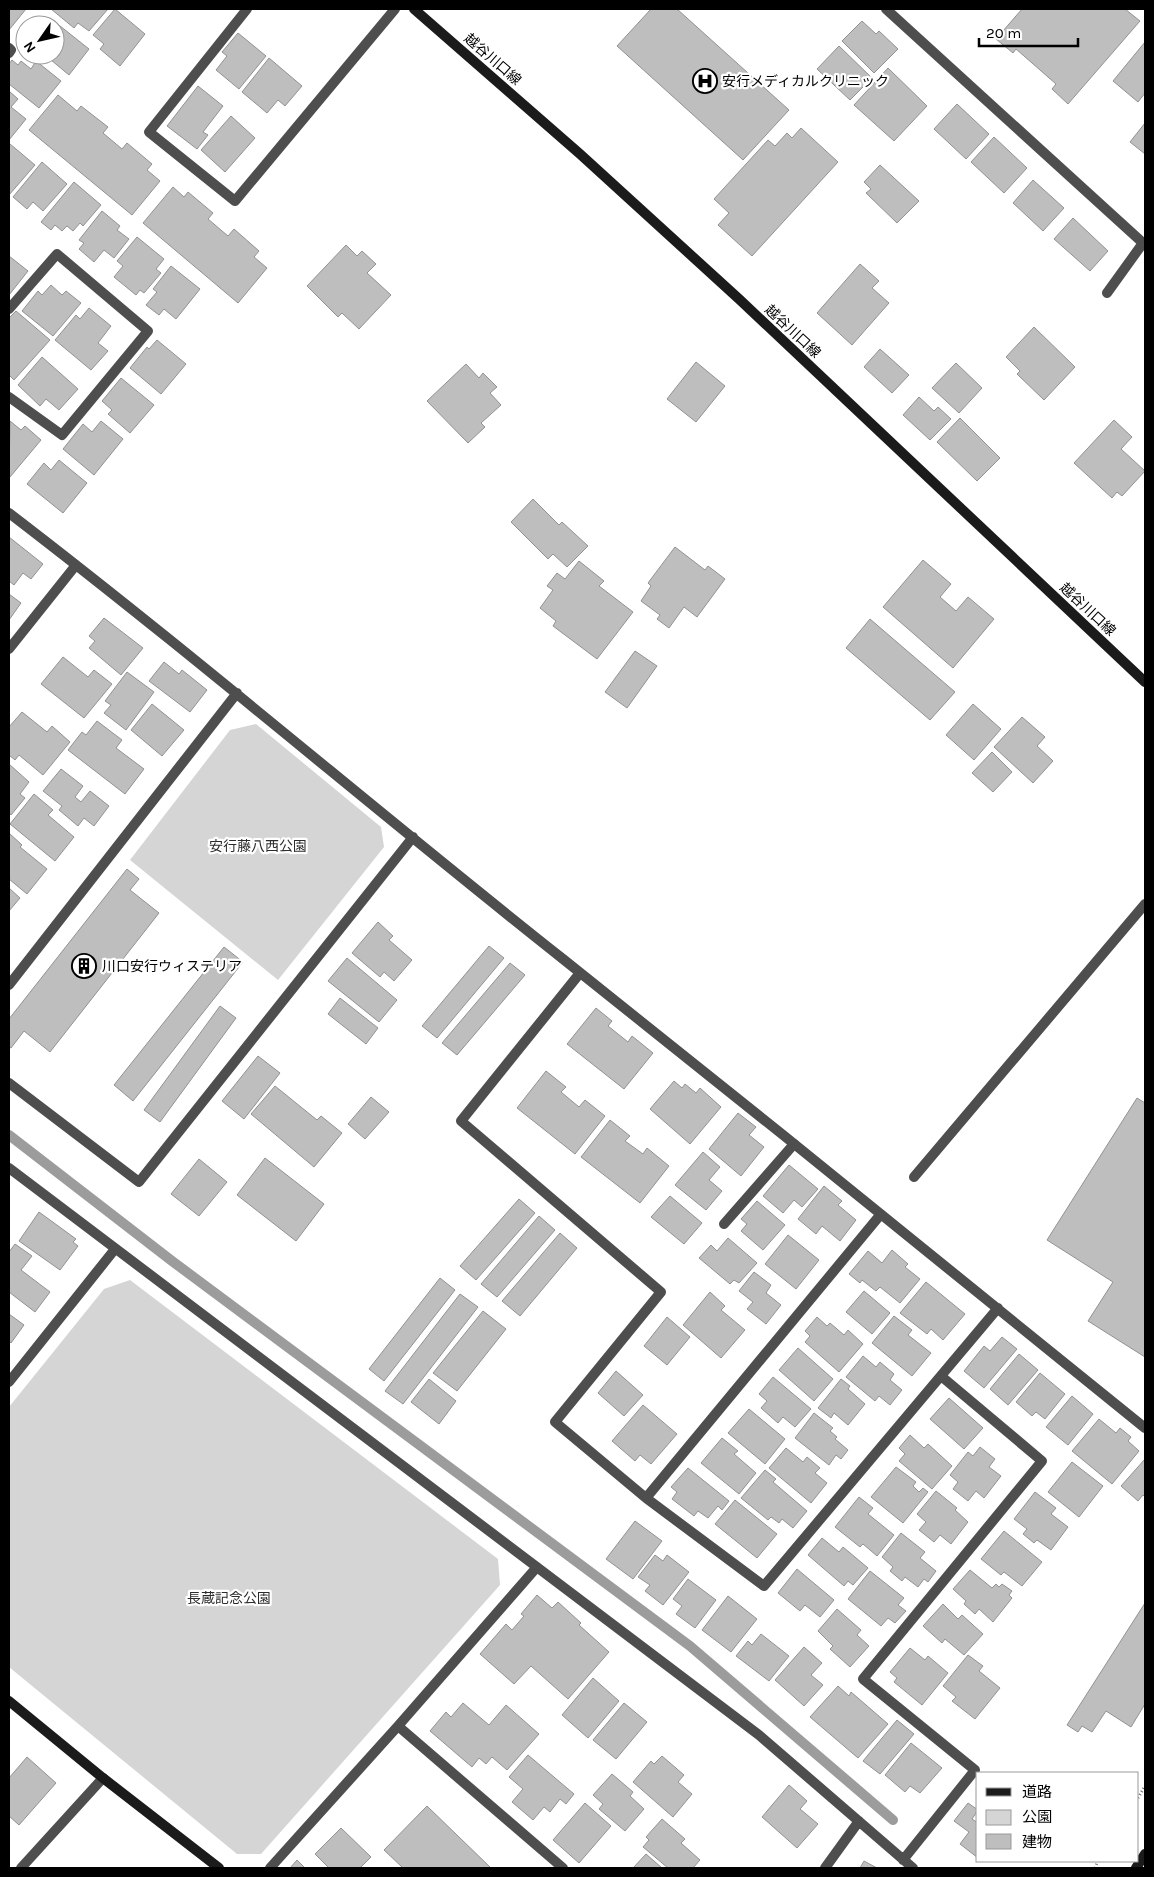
<svg xmlns="http://www.w3.org/2000/svg" width="1154" height="1877" font-family="Karla,'Noto Sans JP',sans-serif">
  <style>
    .green { fill: #d5d5d5 }
    .lines { fill: none; stroke-linecap: round; stroke-linejoin: round }
    .stream { stroke: #9c9c9c; stroke-width: 10 }
    .building { fill: #bebebe; stroke: #929292 }
    .path { stroke: #707070; stroke-width: 3; stroke-dasharray: 1 2.5; stroke-linecap: butt }
    .lane { stroke: #4e4e4e; stroke-width: 10 }
    .street { stroke: #4e4e4e; stroke-width: 10 }
    .secondary { stroke: #1b1b1b; stroke-width: 10 }
    .labels { text-anchor: middle; stroke-width: 4.5; stroke-linejoin: round; paint-order: stroke }
    .street-label { font-size: 14px; fill: #000; stroke: #fff }
    .poi-label { font-size: 14px; fill: #000; stroke: #fff; text-anchor: start }
    .park-label { font-size: 14px; fill: #2c2c2c; stroke: #fff }
  </style>
  <rect width="100%" height="100%" fill="#fff"/>
  <path class="green" d="M256,724L381,827L384,847L278,980L130,860L230,730Z
    M130,1280L498,1559L500,1585L261,1854H237L9,1667V1407L104,1289Z"/>
  <g class="lines">
    <path class="stream" d="M9,1135L172,1261L690,1646L893,1820"/>
  </g>
  <path class="building" d="M9,9H26L9,30Z
    M51,9H108L89,31L78,23L74,28Z
    M115,9L145,34L120,66L100,49L104,44L93,35Z
    M651,9H677L789,110L743,160L617,46Z
    M1022,9H1125L1140,21L1068,104L1052,89L1056,84L1016,49L1013,53L996,39Z
    M50,18L89,49L69,75L45,55H55V25H44Z
    M862,21L876,34L879,31L898,49L874,73L842,41Z
    M238,33L266,56L239,89L216,70L227,56L222,52Z
    M1145,42V93L1138,102L1113,81Z
    M839,46L872,78L850,100L817,69Z
    M269,58L302,86L285,106L278,100L267,113L242,92Z
    M12,60L18,65L21,61L31,69L36,61L61,81L39,108L9,84V64Z
    M888,68L927,106L894,141L854,105Z
    M198,86L223,106L203,132L208,135L197,149L167,126Z
    M9,91L18,99L11,107L26,119L9,140Z
    M58,95L77,111L81,106L108,127L103,133L122,149L127,143L152,164L147,170L160,181L132,215L29,130Z
    M957,104L989,134L966,159L934,129Z
    M231,116L255,138L225,172L201,150Z
    M1145,123V154L1130,142Z
    M801,128L838,162L752,256L718,225L729,213L714,199L768,140L775,146L787,133L792,138Z
    M994,137L1027,168L1004,193L971,162Z
    M10,144L35,165L9,195V145Z
    M42,162L67,184L43,211L33,202L27,209L13,197Z
    M880,165L919,201L897,223L866,193L871,189L864,182Z
    M1033,180L1064,208L1043,231L1013,203Z
    M74,182L101,205L83,226L80,223L73,231L67,226L62,231L55,225L51,230L41,222Z
    M173,187L184,197L188,192L213,213L208,219L228,236L234,229L259,251L254,257L267,268L238,303L143,223Z
    M102,211L120,226L117,230L129,239L114,258L104,250L94,262L79,249L84,243L79,240Z
    M1073,218L1108,251L1090,271L1054,239Z
    M137,237L164,259L156,269L161,273L144,293L140,290L136,295L114,277L123,266L117,261Z
    M346,245L357,256L362,251L376,264L367,273L391,295L359,329L342,313L338,317L307,286Z
    M9,256L28,271L9,295Z
    M860,264L879,281L872,288L889,303L852,345L817,313Z
    M171,266L200,289L176,319L164,309L159,315L146,305L157,292L153,289Z
    M51,285L62,295L66,291L81,303L53,336L22,311L38,291L42,295Z
    M89,308L111,326L98,343L108,351L91,370L55,340L76,315L80,319Z
    M16,311L50,340L14,380L9,375V318Z
    M1034,327L1075,367L1044,400L1017,374L1020,371L1006,357Z
    M157,340L186,364L161,394L130,368L147,347L149,349Z
    M880,349L909,375L892,393L864,367Z
    M42,357L78,389L59,410L46,399L40,406L18,385Z
    M696,362L725,386L696,422L667,399Z
    M956,363L982,388L959,413L932,388Z
    M466,364L479,378L483,373L497,387L490,393L501,405L481,423L485,427L468,443L427,401Z
    M121,378L154,405L130,433L108,414L112,410L102,401Z
    M919,397L934,411L938,407L951,419L930,440L903,415Z
    M960,418L1000,458L977,481L937,442Z
    M1114,420L1132,437L1121,449L1145,471L1122,496L1117,492L1112,498L1074,463Z
    M10,421L21,430L25,426L41,440L10,477L9,475Z
    M101,421L123,439L94,475L63,449L83,424L92,432Z
    M59,460L87,483L63,513L27,484L44,463L51,470Z
    M533,499L559,525L562,522L588,546L567,567L553,554L548,559L511,522Z
    M9,537L43,564L31,579L23,573L14,585L9,581Z
    M675,547L705,570L708,566L725,579L697,617L684,607L669,628L657,619L660,615L641,601L651,586L648,583Z
    M923,560L951,584L940,597L956,611L968,597L994,619L953,668L883,607Z
    M579,561L604,581L599,586L633,612L597,659L553,626L556,621L540,608L553,590L547,586L557,573L565,579Z
    M9,594L21,603L9,620Z
    M104,618L143,648L121,675L89,648L95,641L89,636Z
    M870,619L955,692L930,720L846,648Z
    M635,651L657,666L627,708L605,692Z
    M63,657L88,677L94,670L112,684L84,718L41,684Z
    M164,662L179,674L182,670L207,690L190,712L149,681Z
    M127,672L154,692L126,730L104,713L111,705L105,701Z
    M152,704L184,730L162,756L131,730Z
    M973,704L1001,729L974,760L946,735Z
    M22,712L47,732L52,726L70,742L43,775L19,755L15,760L9,755V727Z
    M1022,717L1045,737L1037,746L1053,761L1033,783L994,747Z
    M97,721L122,740L116,748L144,769L125,794L68,750L82,732L86,735Z
    M992,752L1012,772L993,792L972,773Z
    M9,764L29,782L20,794L25,798L11,815L9,813Z
    M61,769L83,786L75,797L81,802L90,791L109,806L94,826L84,818L78,826L59,810L62,806L43,791Z
    M34,794L53,810L48,815L74,837L55,861L10,824Z
    M9,833L22,845L20,847L47,869L27,894L9,879Z
    M127,869L139,879L130,890L159,913L50,1052L24,1031L11,1048L9,1047V1019Z
    M9,888L20,898L9,911Z
    M378,922L393,936L389,940L412,960L394,981L384,972L380,977L352,953Z
    M489,946L504,958L437,1038L422,1026Z
    M224,947L243,962L133,1101L114,1085Z
    M347,958L397,1000L379,1022L328,981Z
    M510,963L525,975L457,1055L442,1043Z
    M340,998L378,1028L366,1044L328,1014Z
    M220,1006L236,1018L160,1122L144,1110Z
    M596,1008L612,1021L608,1026L628,1042L632,1036L653,1053L624,1089L567,1044Z
    M258,1056L280,1073L244,1119L222,1101Z
    M546,1071L566,1087L561,1092L579,1107L585,1100L605,1116L575,1154L517,1108Z
    M674,1081L682,1088L685,1084L696,1093L700,1088L721,1107L690,1144L650,1109Z
    M275,1086L317,1120L321,1116L342,1133L314,1167L251,1114Z
    M371,1097L389,1112L365,1139L348,1124Z
    M1137,1098L1145,1103V1357L1088,1321L1113,1282L1047,1240Z
    M738,1113L756,1127L749,1135L764,1147L741,1176L709,1149Z
    M610,1120L630,1136L625,1141L643,1154L647,1148L669,1166L640,1203L581,1157Z
    M703,1152L720,1167L709,1180L722,1191L706,1210L675,1185Z
    M265,1158L324,1204L296,1241L237,1195Z
    M199,1159L227,1182L199,1216L171,1194Z
    M789,1165L818,1189L802,1207L794,1200L783,1213L763,1196Z
    M824,1186L842,1201L838,1205L856,1220L840,1241L822,1226L816,1234L798,1219Z
    M670,1196L702,1223L684,1244L651,1217Z
    M519,1199L535,1213L476,1280L460,1266Z
    M757,1201L785,1225L763,1250L741,1231L747,1224L741,1219Z
    M39,1212L76,1239L73,1242L78,1246L60,1270L19,1241Z
    M539,1216L555,1230L497,1297L481,1284Z
    M560,1233L577,1248L520,1316L502,1301Z
    M788,1235L819,1260L796,1289L765,1264Z
    M728,1238L757,1263L739,1283L734,1280L730,1284L699,1258L711,1245L717,1251Z
    M15,1244L32,1256L21,1270L50,1292L35,1312L9,1292V1252Z
    M892,1250L908,1264L905,1267L920,1279L900,1303L880,1287L876,1291L862,1280L860,1283L849,1274L868,1251L882,1263Z
    M754,1272L771,1285L766,1293L781,1305L766,1324L747,1309L753,1302L739,1291Z
    M440,1278L455,1290L384,1381L369,1369Z
    M926,1282L965,1314L943,1340L931,1329L927,1334L900,1313Z
    M864,1291L890,1313L872,1334L846,1312Z
    M710,1292L725,1306L721,1310L745,1330L721,1358L683,1325Z
    M460,1294L478,1307L403,1404L385,1391Z
    M483,1311L506,1329L457,1391L433,1373Z
    M9,1314L24,1325L11,1343L9,1341Z
    M894,1316L912,1330L908,1335L931,1353L912,1376L872,1343Z
    M667,1317L690,1337L667,1365L644,1346Z
    M817,1317L827,1326L830,1323L844,1335L848,1330L863,1344L839,1372L805,1342L810,1336L805,1331Z
    M1002,1337L1017,1349L984,1388L964,1371L984,1346L990,1351Z
    M798,1348L833,1379L814,1401L779,1370Z
    M1019,1354L1038,1370L1008,1405L990,1389Z
    M863,1356L876,1367L880,1362L894,1374L890,1380L902,1390L890,1405L879,1396L875,1401L846,1377Z
    M616,1371L643,1395L624,1416L598,1393Z
    M1040,1373L1065,1394L1045,1419L1036,1412L1032,1416L1016,1402Z
    M773,1377L811,1409L795,1427L783,1417L778,1423L761,1408L767,1401L759,1394Z
    M429,1379L456,1401L439,1424L411,1402Z
    M841,1379L850,1386L848,1389L865,1404L848,1425L834,1413L831,1418L818,1408Z
    M1072,1396L1093,1414L1068,1445L1046,1427Z
    M949,1398L983,1428L964,1449L930,1419Z
    M643,1405L677,1434L651,1464L640,1455L635,1461L612,1441Z
    M749,1409L785,1439L765,1464L728,1433Z
    M814,1413L833,1428L830,1431L837,1437L835,1439L848,1450L841,1459L836,1455L829,1465L795,1438Z
    M1099,1419L1116,1433L1120,1428L1131,1437L1128,1441L1139,1451L1112,1484L1072,1451Z
    M910,1435L924,1448L928,1444L952,1466L932,1489L899,1461L905,1454L899,1448Z
    M722,1438L738,1451L734,1454L756,1473L739,1494L701,1463Z
    M980,1447L995,1459L989,1467L1001,1476L984,1498L976,1491L968,1501L953,1489L958,1482L950,1475L968,1452L973,1456Z
    M786,1448L803,1462L807,1457L820,1468L815,1473L827,1483L811,1503L769,1468Z
    M1145,1459V1497L1143,1495L1138,1501L1121,1486Z
    M1072,1462L1103,1486L1079,1517L1048,1492Z
    M896,1467L916,1482L913,1486L919,1492L923,1488L928,1492L903,1523L871,1497Z
    M688,1468L729,1501L722,1510L718,1506L708,1518L698,1511L694,1516L672,1499L677,1492L671,1487Z
    M765,1470L776,1479L773,1482L807,1511L793,1528L782,1519L779,1523L771,1517L768,1520L741,1498Z
    M936,1491L957,1508L955,1510L968,1522L951,1544L940,1535L934,1542L919,1530L926,1522L917,1514Z
    M1035,1492L1056,1508L1051,1514L1068,1527L1051,1550L1037,1540L1034,1543L1023,1534L1027,1529L1014,1519Z
    M859,1497L873,1508L868,1514L894,1535L877,1556L863,1544L860,1547L835,1527Z
    M735,1500L777,1534L757,1558L715,1524Z
    M635,1521L662,1541L633,1579L606,1559Z
    M1004,1531L1042,1562L1022,1586L1004,1572L1001,1575L981,1559Z
    M901,1533L925,1552L920,1558L936,1571L928,1582L924,1579L918,1587L905,1577L902,1581L890,1571L893,1567L882,1557Z
    M822,1538L839,1552L843,1547L868,1568L853,1585L848,1581L844,1586L808,1555Z
    M655,1555L663,1561L667,1555L689,1572L663,1605L645,1591L650,1585L638,1577Z
    M797,1569L834,1600L820,1617L805,1605L800,1611L778,1593Z
    M970,1570L992,1588L996,1584L999,1587L1002,1584L1012,1591L1009,1595L1012,1598L993,1622L979,1609L975,1614L964,1604L966,1601L953,1589Z
    M870,1571L904,1598L898,1605L906,1611L895,1623L888,1618L881,1626L848,1599Z
    M688,1579L716,1600L695,1628L676,1614L682,1606L673,1599Z
    M537,1595L552,1608L558,1602L581,1623L579,1625L609,1652L568,1699L531,1666L514,1684L480,1654L506,1624L512,1630L524,1616L521,1614Z
    M728,1596L757,1619L731,1652L702,1630Z
    M1145,1603V1704L1131,1727L1106,1711L1092,1732L1082,1726L1078,1732L1067,1725Z
    M943,1604L958,1619L962,1615L983,1634L964,1655L945,1639L942,1643L923,1626Z
    M837,1609L861,1630L857,1635L869,1646L850,1667L830,1649L833,1646L818,1631Z
    M761,1634L789,1656L769,1681L736,1656L748,1641L752,1645Z
    M804,1647L822,1663L811,1675L823,1685L804,1706L775,1680Z
    M910,1648L925,1660L928,1656L948,1673L922,1705L894,1682L897,1678L890,1672Z
    M968,1655L983,1666L979,1671L1000,1688L975,1719L952,1701L956,1697L943,1686Z
    M593,1678L619,1701L588,1738L562,1715Z
    M838,1686L849,1696L851,1692L888,1724L858,1758L810,1717Z
    M463,1703L489,1725L506,1705L539,1734L507,1770L492,1757L486,1764L479,1758L472,1767L430,1731L446,1712L451,1717Z
    M624,1703L647,1722L616,1759L593,1740Z
    M897,1720L914,1734L880,1774L863,1761Z
    M911,1743L942,1768L920,1793L910,1786L905,1792L885,1775Z
    M528,1755L574,1794L566,1804L560,1799L550,1812L544,1807L533,1820L512,1802L523,1789L509,1777Z
    M662,1756L684,1775L678,1782L692,1794L673,1817L633,1782L651,1761L654,1764Z
    M27,1757L56,1783L19,1825L9,1816V1778Z
    M612,1774L633,1792L630,1796L644,1809L625,1831L599,1809L603,1804L593,1795Z
    M789,1785L807,1801L800,1809L818,1824L797,1848L762,1817Z
    M585,1803L611,1826L579,1863L553,1840Z
    M968,1803L978,1810L972,1819L978,1823V1858L960,1844L969,1832L954,1821Z
    M427,1806L491,1868H403L384,1850Z
    M662,1819L685,1839L681,1843L700,1860L693,1868H668L643,1847L649,1840L646,1837Z
    M341,1828L371,1857L360,1868H329L315,1854Z
    M646,1854L662,1868H633Z
    M297,1860L305,1868H290Z
    M864,1861L877,1868H860Z"/>
  <g class="lines">
    <path class="path" d="M1138,1798L1145,1786
      M1095,1868L1098,1861"/>
    <path class="lane" d="M724,1224L794,1144"/>
    <path class="street" d="M247,9L149,132L235,201L395,9
      M886,9L1143,243L1107,293
      M9,48L11,50L9,53
      M9,309L57,254L148,331L62,435L9,397
      M9,513C197,657 377,812 563,959C758,1114 952,1271 1145,1428
      M9,649L76,565
      M580,973L461,1121L661,1292L555,1422L646,1498
      M9,985L237,693
      M9,1083L139,1182L413,837
      M9,1168L759,1735L913,1868
      M914,1177L1145,904
      M881,1214L646,1498L764,1586L998,1308
      M9,1382L115,1249
      M398,1726L563,1868
      M903,1860L975,1770L863,1679L1042,1461L941,1376
      M21,1868L103,1778
      M270,1868L398,1726L537,1567
      M825,1868L859,1821"/>
    <path class="secondary" d="M414,9L580,154L739,299L1145,682
      M9,1701L103,1778L219,1868
      M1136,1868L1145,1854"/>
  </g>
  <defs>
    <symbol id="hospital-ring" viewBox="-11 -11 22 22"><circle r="9.5" fill="#fff" stroke="#000" stroke-width="1.5"/><path d="M-5-5h3v3.5h4V-5h3V5h-3V1.5h-4V5h-3Z" fill="#000"/></symbol>
    <symbol id="building-ring" viewBox="-11 -11 22 22"><circle r="9.5" fill="#fff" stroke="#000" stroke-width="1.5"/><path d="M-4-6H4V6H1V3H-1V6H-4ZM-2.5-4.3h1.7v1.8h-1.7ZM.8-4.3h1.7v1.8H.8ZM-2.5-1h1.7V.8h-1.7ZM.8-1h1.7V.8H.8Z" fill="#000"/></symbol>
  </defs>
  <g fill-rule="evenodd">
    <use href="#hospital-ring" x="691" y="67" width="28" height="28"/>
    <use href="#building-ring" x="70" y="952" width="28" height="28"/>
  </g>
  <g class="labels">
    <g class="street-label">
      <text transform="translate(493 59) rotate(41)" y="5">越谷川口線</text>
      <text transform="translate(793 331) rotate(43)" y="5">越谷川口線</text>
      <text transform="translate(1088 609) rotate(43)" y="5">越谷川口線</text>
    </g>
    <g class="poi-label">
      <text x="722" y="86">安行メディカルクリニック</text>
      <text x="102" y="971">川口安行ウィステリア</text>
    </g>
    <g class="park-label">
      <text x="258" y="851">安行藤八西公園</text>
      <text x="229" y="1603">長蔵記念公園</text>
    </g>
  </g>
  <rect width="1154" height="1877" fill="none" stroke="#000000" stroke-width="20"/>
  <rect x="976" y="1772" width="162" height="90" fill="#ffffff" stroke="#999999"/>
  <rect x="986" y="1788" width="25" height="8" fill="#1b1b1b" stroke="#999999"/>
  <text x="1022" y="1797" font-size="15" fill="#000000">道路</text>
  <rect x="986" y="1810" width="25" height="15" fill="#d5d5d5" stroke="#999999"/>
  <text x="1022" y="1822" font-size="15" fill="#000000">公園</text>
  <rect x="986" y="1834" width="25" height="15" fill="#bebebe" stroke="#999999"/>
  <text x="1022" y="1847" font-size="15" fill="#000000">建物</text>
  <g transform="translate(40 40) rotate(236)"><circle r="24" fill="#ffffff" stroke="#999999"/>
  <path d="M0-4L9 19L0 12L-9 19Z" fill="#000000"/>
  <text y="-8" font-size="14" font-weight="bold" text-anchor="middle" fill="#000000">N</text>
  </g>
  <path d="M979 38v8h99v-8" fill="none" stroke="#000000" stroke-width="2.5"/>
  <text x="986" y="38" font-size="15" fill="#000000" stroke="#ffffff" stroke-width="4" paint-order="stroke">20 m</text>
</svg>
